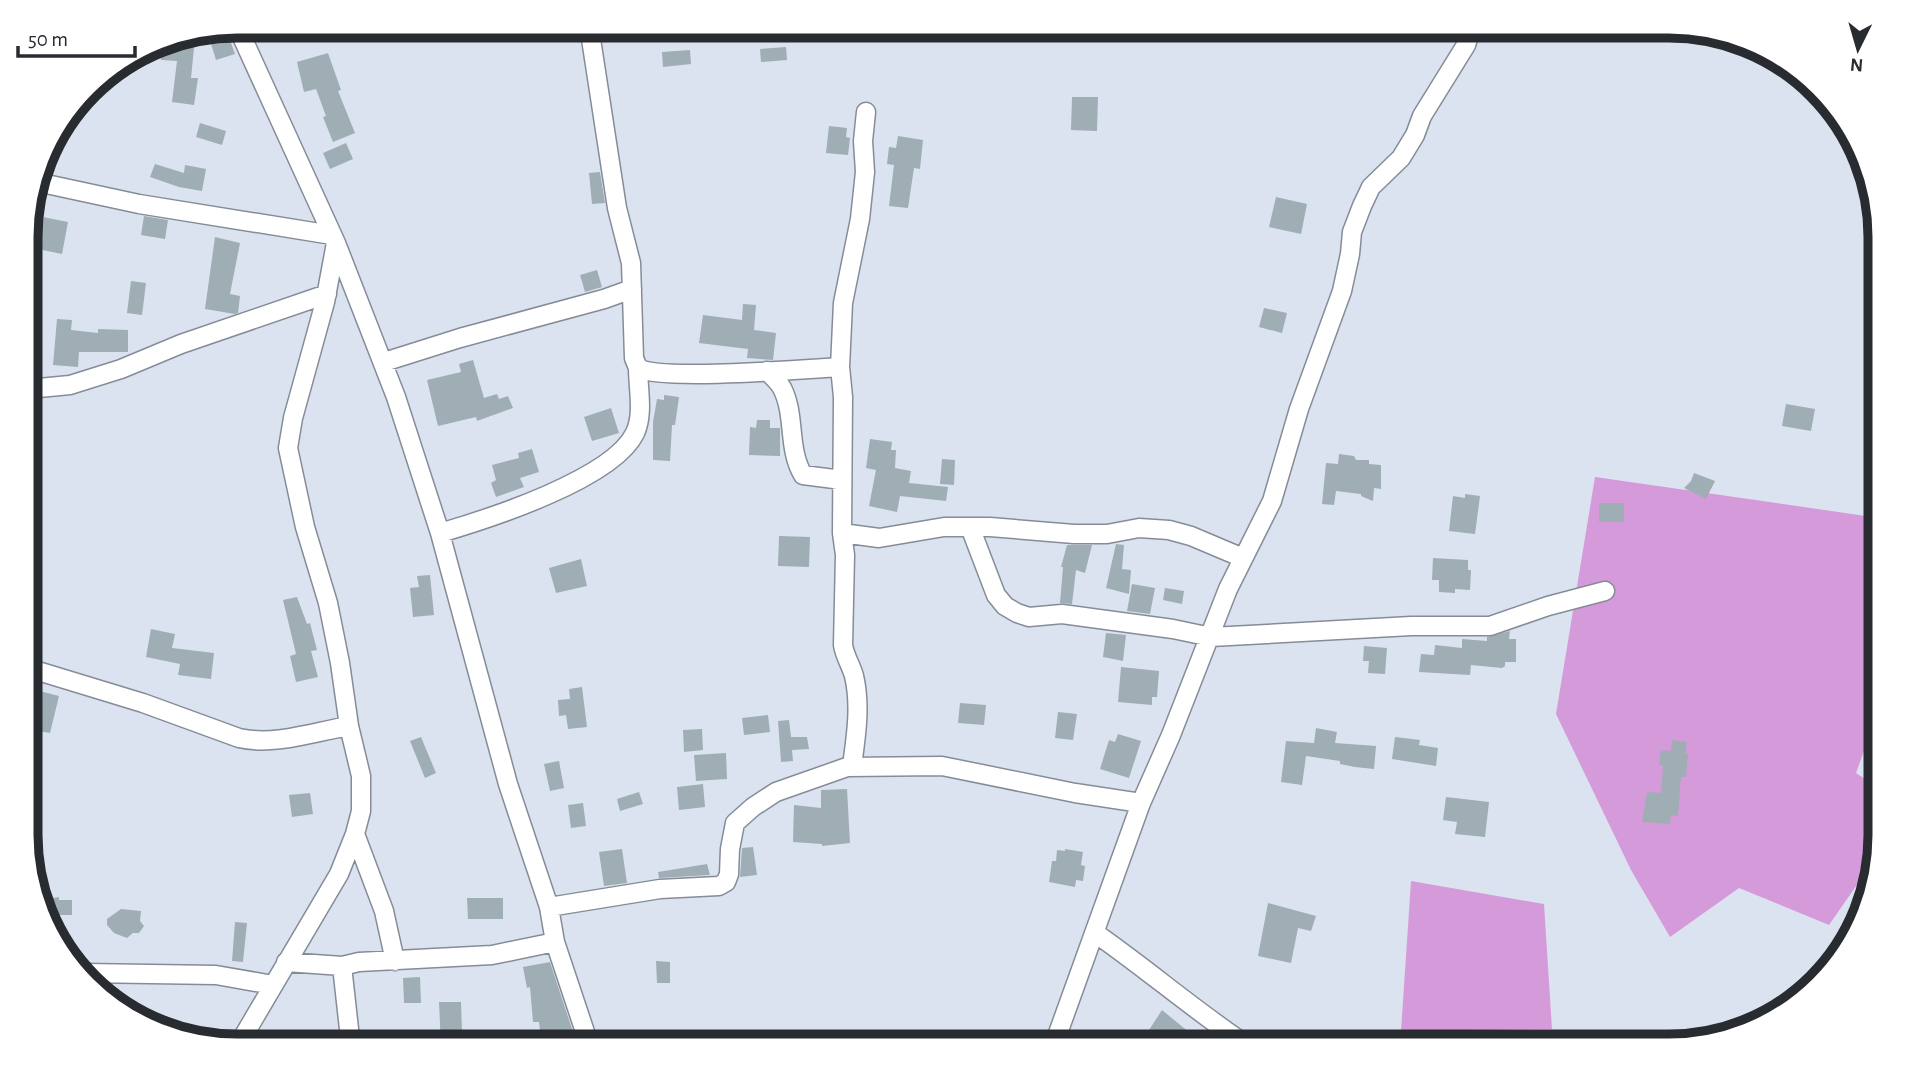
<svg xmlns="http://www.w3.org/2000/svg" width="1907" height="1073" font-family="'Alegreya Sans',sans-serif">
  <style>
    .green { fill: #d59ad9 }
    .building { fill: #9fadb4 }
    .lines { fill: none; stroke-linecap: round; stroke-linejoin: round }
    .minor-casing { stroke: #858c97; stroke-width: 21 }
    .minor { stroke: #fff; stroke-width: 18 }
    .rim { fill: none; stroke: #282b30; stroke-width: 9 }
  </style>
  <rect width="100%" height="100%" fill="#dce3f0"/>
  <path class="green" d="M1595,477L1880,518V706L1856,773L1880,789L1879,853L1829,925L1739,888L1670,937L1631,870L1556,714Z
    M1411,881L1544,904L1552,1029L1401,1031Z"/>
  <path class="building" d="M226,29L235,54L216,60L208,34Z
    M185,37L195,38L191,78H198L194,105L172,102L177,61L161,60L162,41Z
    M786,47L787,60L761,62L760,49Z
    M690,50L691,64L663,67L662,52Z
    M328,53L341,90L338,91L355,133L333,142L323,117L326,116L316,89L304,92L297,62Z
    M1072,97H1098L1097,131L1071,130Z
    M200,123L226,131L222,145L196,137Z
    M829,126L847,128L846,137L850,138L848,155L826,153Z
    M898,136L923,140L920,169L914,168L908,208L889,206L894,165L887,164L889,147L896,148Z
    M346,143L353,159L330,169L323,153Z
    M155,164L184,173L185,165L206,169L202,191L179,187L150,177Z
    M600,172L605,203L592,204L589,173Z
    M1276,197L1307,204L1301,234L1269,227Z
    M33,215L68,222L62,254L28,247Z
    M144,216L168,220L165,239L141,235Z
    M215,237L240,243L230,294L240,296L238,313L235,314L205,309Z
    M597,270L602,287L585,292L580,275Z
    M131,281L146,283L142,315L127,313Z
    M743,304L756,305L754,330L776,333L773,360L747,358L748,349L699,343L703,315L742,320Z
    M1264,308L1287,313L1282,333L1259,327Z
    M57,319L72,320L71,330L98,333V329L128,330V352H79L78,367L53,365Z
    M473,360L484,398L497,394L499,399L508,396L513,408L477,421L476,417L438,426L427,380L461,372L459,364Z
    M664,395L679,397L675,425H672L670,461L653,460V422L657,399L664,400Z
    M1786,404L1815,409L1811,431L1782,426Z
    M611,408L619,433L592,441L584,417Z
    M757,420H770V428H780V456L749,455L750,427L756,428Z
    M870,439L892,442L891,450H896L895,468L911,471L909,483L948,487L946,501L900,496L897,512L869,506L876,470L866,468Z
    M532,449L539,472L520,478L524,487L496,497L491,483L496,480L492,465L519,458L518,453Z
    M1339,454L1354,456L1356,460H1369V464L1381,465V489L1374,488L1373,501L1361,496V494L1336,491L1334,505L1322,504L1326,463L1338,464Z
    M942,459L955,460L954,485L940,484Z
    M1694,473L1715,481L1706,499L1684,488L1691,481Z
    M1465,494L1480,496L1475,534L1449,531L1453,496L1465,498Z
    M1599,503H1624V522H1599Z
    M779,536L810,537L809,567L778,566Z
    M1116,544L1124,545L1122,569L1131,570L1129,594L1106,588Z
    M1067,545H1092L1085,573L1076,570L1072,604L1060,603L1063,567H1061Z
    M1433,558L1468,560V570H1471L1470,590L1455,589V593L1439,592V580H1432Z
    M581,559L587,586L556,593L549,568Z
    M430,575L434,615L413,617L410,588L419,587L417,576Z
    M1132,584L1155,588L1150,614L1127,611Z
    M1165,588L1184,591L1182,604L1163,600Z
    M297,597L307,624L310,623L317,650L311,651L318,677L296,682L290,656L296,654L283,600Z
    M151,629L175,634L172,648L214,653L211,679L178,675L180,664L146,657Z
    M1510,631L1509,639H1516V662H1505V666L1502,668L1471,665L1470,675L1419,672L1421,654L1434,655L1435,645L1462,648V639L1487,641V637Z
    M1106,633L1126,635L1123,661L1103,657Z
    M1364,646L1387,648L1385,674L1368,673L1369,661H1363Z
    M1121,667L1159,671L1157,697H1152V705L1118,702Z
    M582,687L587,727L568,729L566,715L559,716L558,700L570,699L569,689Z
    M28,688L59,696L50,733L28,729Z
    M960,703L986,705L984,725L958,723Z
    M1058,712L1077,714L1073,740L1055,738Z
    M768,715L770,732L744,735L742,718Z
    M789,720L791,737H807L809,749L792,750L793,761L781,762L778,721Z
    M1316,728L1337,732L1335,743L1376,746L1374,769L1355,767L1340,764V761L1306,756L1302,785L1281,782L1286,741L1314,743Z
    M702,729L703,750L684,752L683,730Z
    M1118,734L1141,741L1129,778L1100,769L1109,740L1115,742Z
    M421,737L436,773L425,778L410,741Z
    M1395,737L1420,740L1419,745L1438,748L1436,766L1392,759Z
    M1672,740L1687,742L1685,754H1688L1686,777H1681L1678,816L1671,815L1670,824L1642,822L1647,792L1661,793L1663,766L1659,765L1661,750L1671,751Z
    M726,753L727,779L696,781L694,755Z
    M559,761L564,788L550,791L544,764Z
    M703,784L705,807L679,810L677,787Z
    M847,789L850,843L822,846V844L793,842L794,805L821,808V790Z
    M639,792L643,804L620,811L617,799Z
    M310,793L313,814L292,817L289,795Z
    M1446,797L1489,802L1485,837L1455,834L1457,822L1443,820Z
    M583,803L586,826L571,828L568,805Z
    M753,847L757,875L740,877L742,848Z
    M622,849L627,883L604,886L599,852Z
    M1065,849L1083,852L1081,865L1085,866L1083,881L1076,880L1075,887L1049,882L1052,861H1056L1057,850L1065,851Z
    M707,864L710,875L659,878L658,872Z
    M59,897V900H72V915H48L47,899Z
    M467,898H503V919H468Z
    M1268,903L1316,916L1311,931L1298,928L1291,963L1258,956Z
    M121,909L141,911L140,921L144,926L139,933H133L127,938L114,933L107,925V919Z
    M235,922L247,923L243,962L232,961Z
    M656,961L670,962V983H657Z
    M550,962L574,1035L575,1047H542L539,1022H533L530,987L527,988L523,967Z
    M420,977L421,1003H404L403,978Z
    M439,1002H461L462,1032H475V1047H441Z
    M1162,1010L1190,1033L1178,1046H1169L1149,1030Z
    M306,1030L339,1043L340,1047H300Z
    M378,1034L413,1040L412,1047H376Z"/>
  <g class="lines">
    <defs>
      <path id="minor" d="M237,26L336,243L396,397L440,533L508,784L549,907L555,942L590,1047
        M589,26L617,208L631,263L634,358L638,368C660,381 806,369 840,367
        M241,34L261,26
        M37,182L139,204L332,235
        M384,362L460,338L604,299L632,289
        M767,371C772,376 778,381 782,388C796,415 787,448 803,475L842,480
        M28,389L70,385L121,369L181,344L327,294
        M970,527L996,595L1005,606L1017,613L1029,617L1062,614L1173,629L1211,637L1411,626H1490L1548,606L1605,591
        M440,533C488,519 613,479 635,433C644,414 638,388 638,368
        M842,533L879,538L944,527H990L1074,534H1107L1139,528L1169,530L1191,536L1243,558
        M28,668L143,703L239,738C275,746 313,732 349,726
        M852,766C856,737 861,705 854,676C851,665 845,657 843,645L845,555L842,533L843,397L840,367L843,303L860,219L865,172L863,141L866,112
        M28,797V818
        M355,834L384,911L395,961
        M549,907L660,889L719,886L726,882L729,874L730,849L735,823L753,807L776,792L847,767L942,766L1075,793L1141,803
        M1095,933C1147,969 1195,1011 1248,1046
        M286,962L342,966L359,962L492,955L555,942
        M342,966L351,1047
        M84,973L216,975L273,985
        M237,1047L339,874L355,834L361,811V776L349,726L340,663L328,603L305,527L288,448L293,418L325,302L336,243
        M1053,1047L1141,803L1171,735L1228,589L1272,501L1299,409L1342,291L1350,254L1352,232L1362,206L1371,187L1401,158L1415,135L1422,116L1466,45L1472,26"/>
    </defs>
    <use href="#minor" class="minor-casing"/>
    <use href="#minor" class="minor"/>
  </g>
  <path d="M0 0H1907V1073H0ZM237 38H1669A199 199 0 0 1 1868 237V835A199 199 0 0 1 1669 1034H237A199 199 0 0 1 38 835V237A199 199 0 0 1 237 38Z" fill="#fff" fill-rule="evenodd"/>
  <path class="rim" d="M237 38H1669A199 199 0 0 1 1868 237V835A199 199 0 0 1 1669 1034H237A199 199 0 0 1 38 835V237A199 199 0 0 1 237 38Z"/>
  <g transform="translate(1858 49) rotate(185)" stroke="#ffffff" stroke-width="5" paint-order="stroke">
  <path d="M0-5L12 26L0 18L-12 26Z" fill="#282b30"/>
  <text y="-10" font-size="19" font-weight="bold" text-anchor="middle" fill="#282b30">N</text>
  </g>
  <path d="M18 46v10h117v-10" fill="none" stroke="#282b30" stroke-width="3.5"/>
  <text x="28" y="46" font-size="21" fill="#282b30" stroke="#ffffff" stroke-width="5" paint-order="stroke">50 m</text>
</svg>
